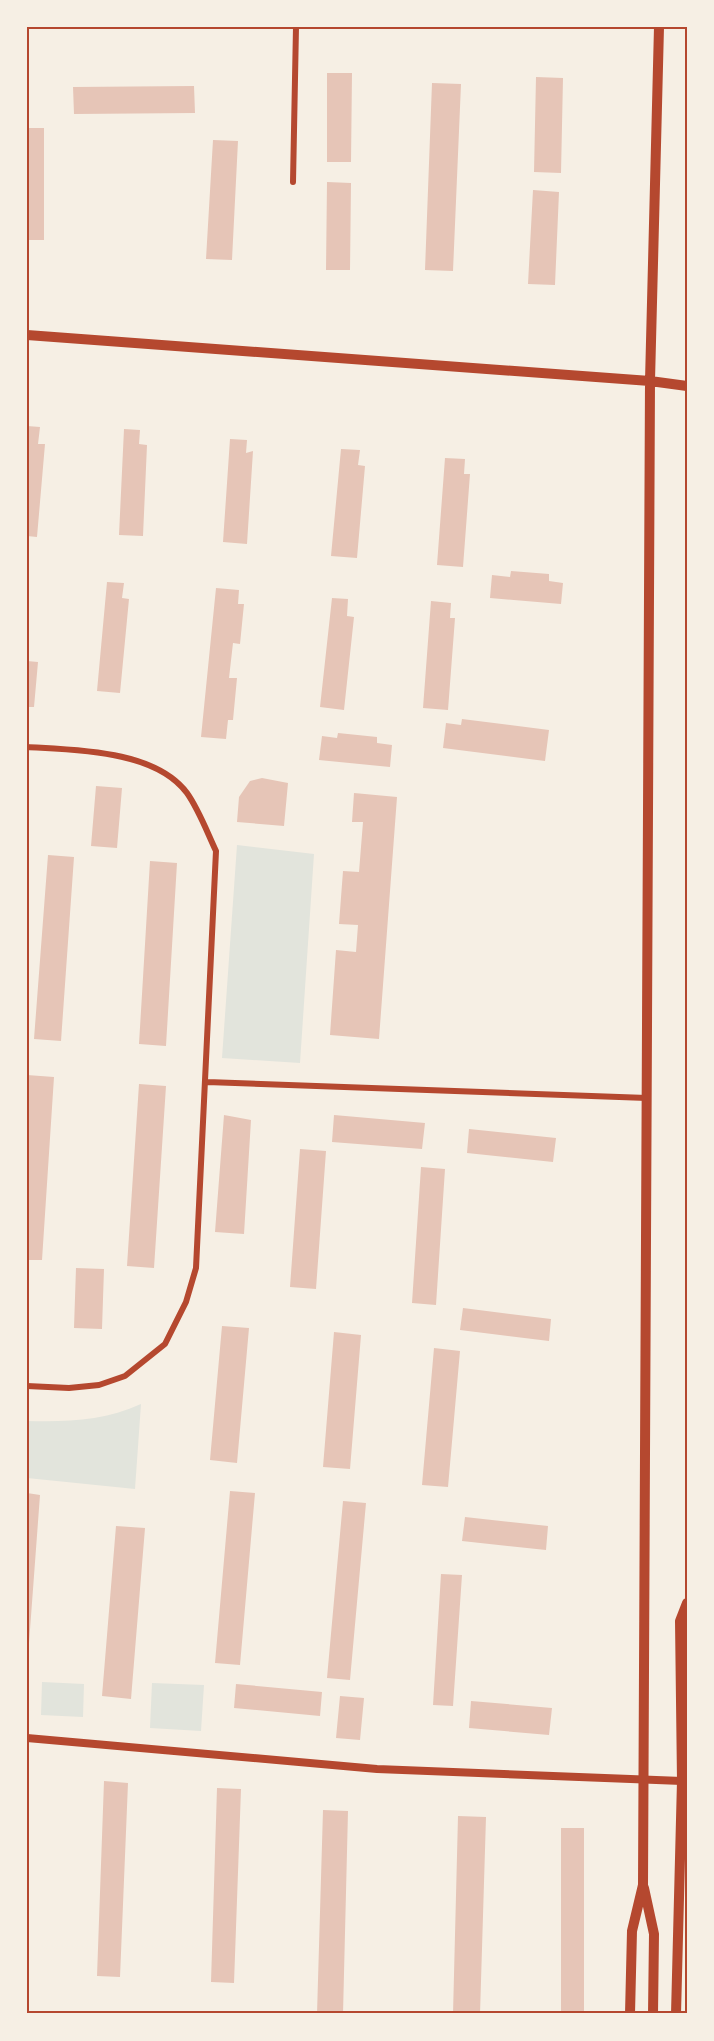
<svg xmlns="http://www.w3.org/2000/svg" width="714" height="2041" font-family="'Archivo Narrow',sans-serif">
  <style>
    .green { fill: #e2e4dc }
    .building { fill: #e6c5b7 }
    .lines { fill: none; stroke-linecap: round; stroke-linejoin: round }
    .minor { stroke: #b5482f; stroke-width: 6 }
    .tertiary { stroke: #b5482f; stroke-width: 8 }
    .secondary { stroke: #b5482f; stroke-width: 10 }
    .neatline { fill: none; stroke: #b5482f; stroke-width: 2 }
  </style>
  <rect width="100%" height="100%" fill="#f6efe4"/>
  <path class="green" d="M237,845L314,854L300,1063L222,1058Z
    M141,1404L135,1489L27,1478V1421C67,1422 104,1421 141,1404Z
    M42,1682L84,1684L83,1717L41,1715Z
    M152,1683L204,1685L201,1731L150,1728Z"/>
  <path class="building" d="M327,73H352L351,162H327Z
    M536,77L563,78L561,173L534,172Z
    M432,83L461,84L453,271L425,270Z
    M194,86L195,113L74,114L73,87Z
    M27,128H44V240H27Z
    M213,140L238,141L232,260L206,259Z
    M327,182L351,183L350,270H326Z
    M533,190L559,192L555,285L528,284Z
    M27,426L40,427L38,444H45L37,537L27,536Z
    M124,429L140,430L139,444L147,445L143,536L119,535Z
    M230,439L247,440L246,453L253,451L247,544L223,542Z
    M341,449L360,450L358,465L365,466L357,558L331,556Z
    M445,458L465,459L464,474H470L463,567L437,565Z
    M511,571L549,574V581L563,583L561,604L490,598L492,575L510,577Z
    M107,582L124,583L122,598L129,599L120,693L97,691Z
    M216,588L239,590L238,604H244L240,644L233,643L229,678H237L233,720H228L226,739L201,737Z
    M332,598L348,599L347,616L354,617L344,710L320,707Z
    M431,601L451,603L450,618H455L448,710L423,708Z
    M27,661L38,662L34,707H27Z
    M462,719L549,730L545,761L443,748L446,723L461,725Z
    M338,733L377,737V743L392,745L390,767L319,760L322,736L337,738Z
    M262,778L288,783L284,826L237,822L239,797L250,781Z
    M96,786L122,788L117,848L91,846Z
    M354,793L397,797L379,1039L330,1035L336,950L356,952L358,925L339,924L343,871L359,872L363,822H352Z
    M48,855L74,857L61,1041L34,1039Z
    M150,861L177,863L166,1046L139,1044Z
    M27,1075L54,1077L42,1260H27Z
    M139,1084L166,1086L154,1268L127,1266Z
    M224,1115L251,1120L244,1234L215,1232Z
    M334,1115L425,1123L422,1149L332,1142Z
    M469,1129L556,1138L553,1162L467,1153Z
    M300,1149L326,1151L316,1289L290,1287Z
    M421,1167L445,1169L436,1305L412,1303Z
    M76,1268L104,1269L102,1329L74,1328Z
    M463,1308L551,1319L549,1341L460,1330Z
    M222,1326L249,1328L237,1463L210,1460Z
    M334,1332L361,1335L350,1469L323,1467Z
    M434,1348L460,1351L448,1487L422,1485Z
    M230,1491L255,1493L240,1665L215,1663Z
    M27,1493L40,1495L29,1643L27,1642Z
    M343,1501L366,1503L350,1680L327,1678Z
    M465,1517L548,1526L546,1550L462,1541Z
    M116,1526L145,1528L131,1699L102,1696Z
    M441,1574L462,1575L453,1706L433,1705Z
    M236,1684L322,1692L320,1716L234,1708Z
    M340,1696L364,1698L360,1740L336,1738Z
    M471,1701L552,1708L549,1735L469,1728Z
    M104,1781L128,1783L120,1977L97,1976Z
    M217,1788L241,1789L234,1983L211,1982Z
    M323,1810L348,1811L343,2014H317Z
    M458,1816L486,1817L480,2014H453Z
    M561,1828H584V2014H561Z"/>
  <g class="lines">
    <path class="minor" d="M293,182L296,27
      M27,747C76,750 155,750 187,793C199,810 207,832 216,851L196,1268L186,1302L165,1344L125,1376L99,1385L69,1388L27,1386
      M207,1082L647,1098"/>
    <path class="tertiary" d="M27,1738L377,1769L682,1781"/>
    <path class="secondary" d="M27,335L650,381L687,386
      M644,1888L654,1934L653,2014
      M630,2014L632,1931L643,1885L650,381L659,27
      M676,2014L682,1781L680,1621L687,1603"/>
  </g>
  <rect width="714" height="2041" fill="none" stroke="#f6efe4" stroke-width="57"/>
  <rect x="28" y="28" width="658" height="1984" class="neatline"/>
</svg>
